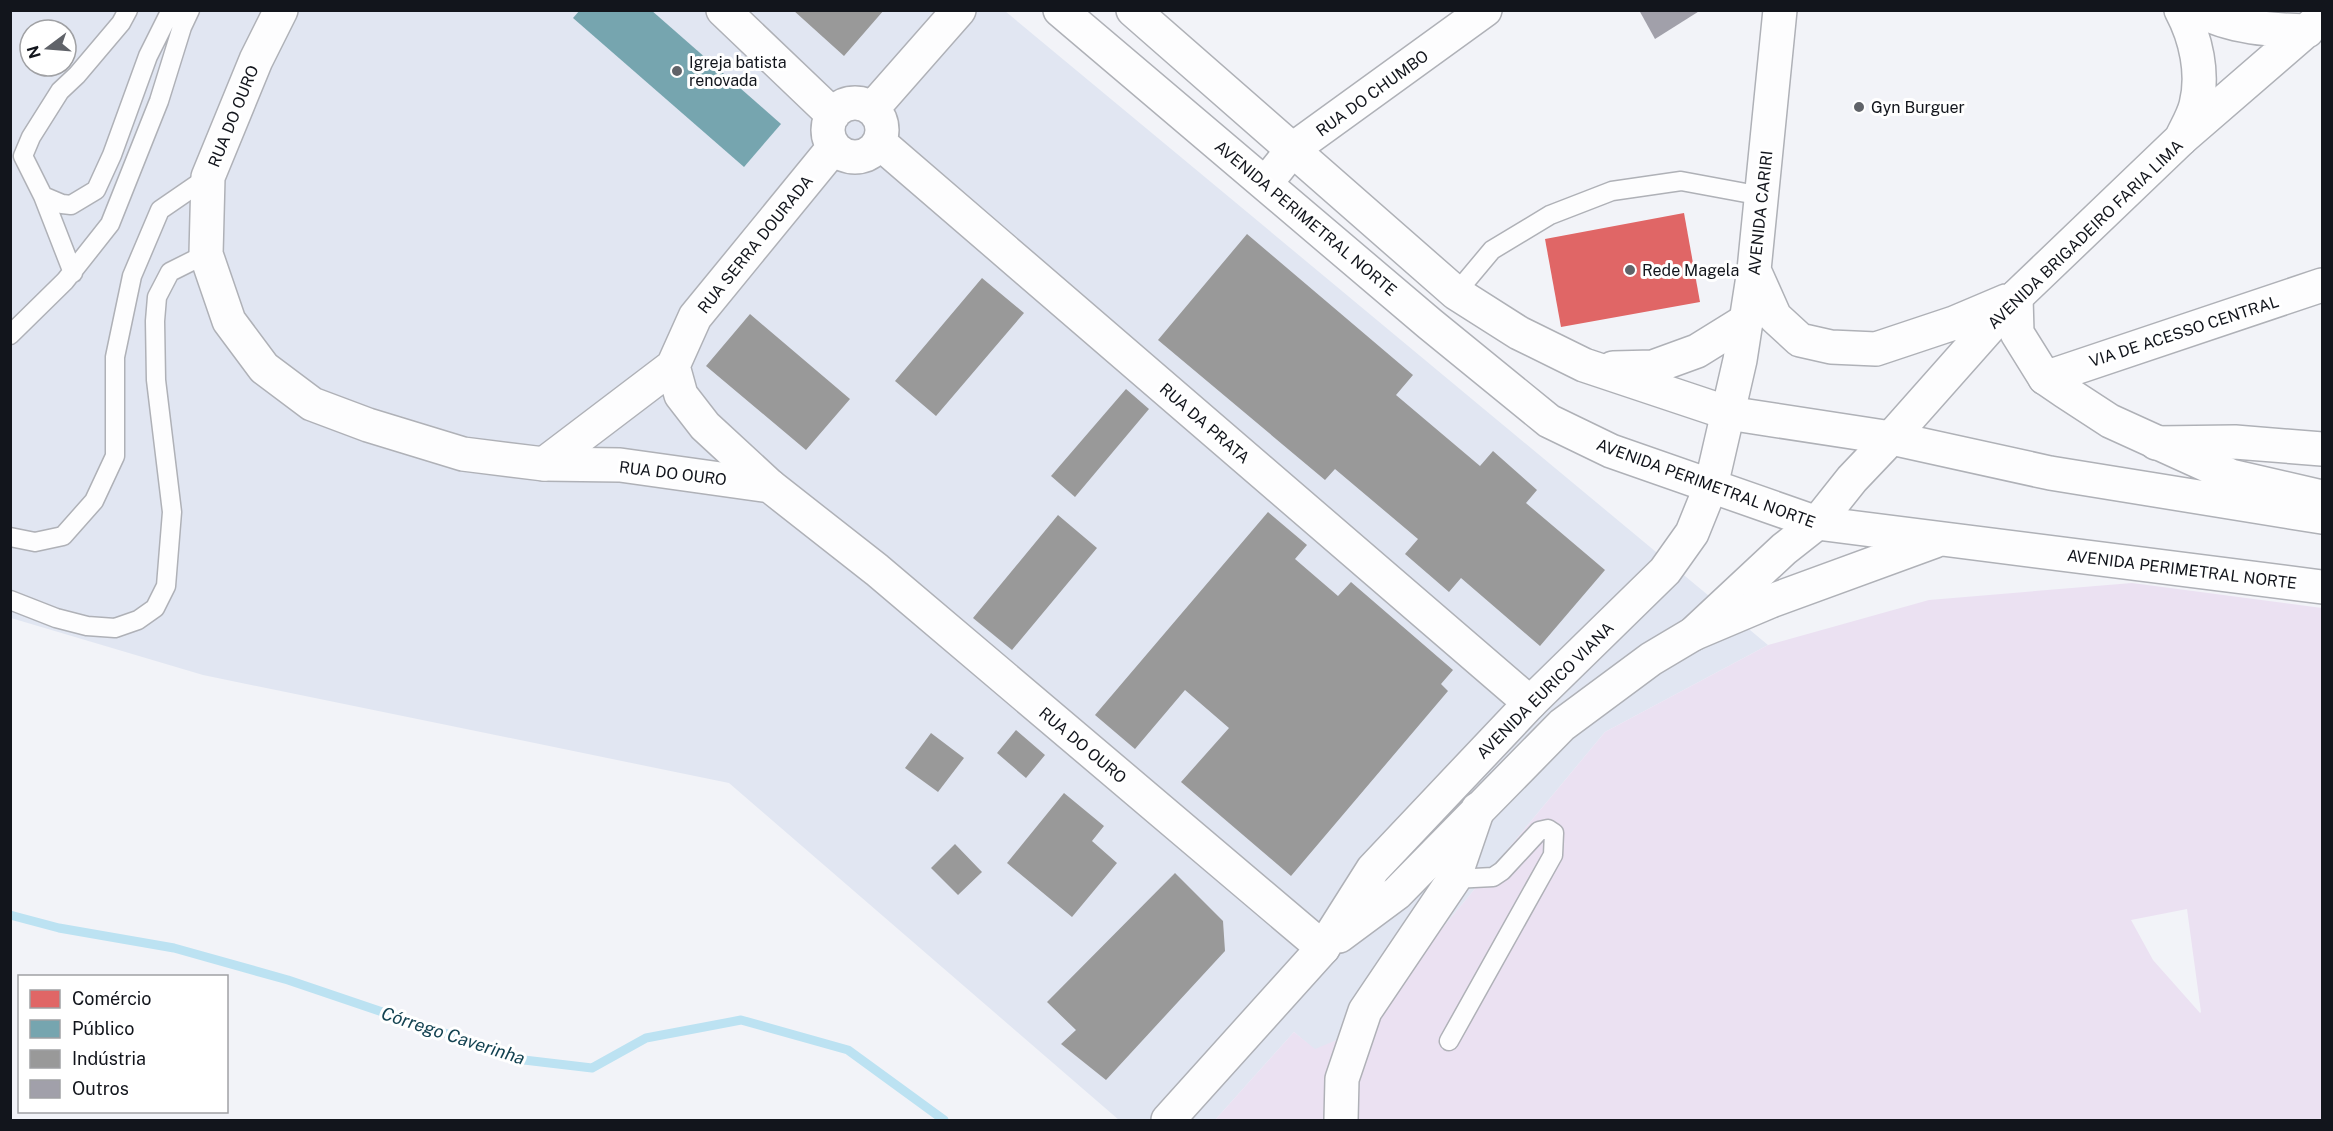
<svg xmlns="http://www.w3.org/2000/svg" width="2333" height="1131" font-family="'Public Sans',sans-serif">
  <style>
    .built { fill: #e1e6f2; fill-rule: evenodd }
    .green { fill: #ebe1f2; fill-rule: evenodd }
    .shops { fill: #e06666 }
    .public { fill: #76a5af }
    .industry { fill: #999 }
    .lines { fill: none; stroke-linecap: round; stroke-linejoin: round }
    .stream { stroke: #bce2f2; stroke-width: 9 }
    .building { fill: #a1a0aa }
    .lane-casing { stroke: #afb1b7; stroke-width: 21 }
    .street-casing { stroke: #afb1b7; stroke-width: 36 }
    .secondary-casing { stroke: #afb1b7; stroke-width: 36 }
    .primary-casing { stroke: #afb1b7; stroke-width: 36 }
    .highway-casing { stroke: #afb1b7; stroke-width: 36 }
    .lane { stroke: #fdfdfe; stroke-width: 18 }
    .street { stroke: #fdfdfe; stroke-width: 33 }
    .secondary { stroke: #fdfdfe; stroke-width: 33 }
    .primary { stroke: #fdfdfe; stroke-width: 33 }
    .highway { stroke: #fdfdfe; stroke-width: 33 }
    .poi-dot { fill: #606369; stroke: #fff; stroke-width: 2 }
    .labels { text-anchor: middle; stroke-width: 6; stroke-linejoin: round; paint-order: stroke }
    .poi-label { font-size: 16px; fill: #12151c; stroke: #fff; text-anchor: start }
    .street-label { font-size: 16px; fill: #12151c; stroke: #fff }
    .water-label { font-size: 18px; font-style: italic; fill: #144352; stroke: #fff }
  </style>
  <rect width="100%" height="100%" fill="#f2f3f8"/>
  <path class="built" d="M10,11H1005L1768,645L1605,732L1356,1032L1315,1050L1294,1032L1215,1120H1119L729,783L203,675L11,618ZM30,30H66V66H30Z"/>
  <path class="green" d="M2132,583L2322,608V1120H1215L1294,1032L1315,1049L1356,1032L1605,732L1768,645L1929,600ZM2187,909L2201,1012L2200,1013L2153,960L2131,920Z"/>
  <path class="shops" d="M1684,213L1700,302L1561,327L1545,239Z"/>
  <path class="public" d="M580,10H651L781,124L744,167L573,18Z"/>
  <path class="industry" d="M793,10H884L844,56Z
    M1247,234L1413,375L1396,395L1480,466L1493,451L1537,490L1526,503L1605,570L1540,646L1461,578L1449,592L1405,554L1418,539L1335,469L1325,480L1158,340Z
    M982,278L1024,313L936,416L895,381Z
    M750,314L850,399L806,450L706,366Z
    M1126,389L1149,409L1075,497L1051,476Z
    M1268,512L1307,545L1295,559L1338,596L1351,582L1453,670L1441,684L1448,691L1291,876L1181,782L1229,728L1185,690L1135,749L1095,715Z
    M1058,515L1097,548L1012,650L973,618Z
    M1016,730L1045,755L1026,778L997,753Z
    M931,733L964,758L938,792L905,768Z
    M1064,793L1104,826L1092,841L1117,863L1072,917L1007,863Z
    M955,844L982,872L958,895L931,868Z
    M1175,873L1223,921L1225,951L1106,1080L1061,1044L1076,1030L1047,1002Z"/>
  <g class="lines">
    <path class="stream" d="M10,915L59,928L174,948L288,980L524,1060L592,1068L646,1038L741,1020L848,1050L944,1120"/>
  </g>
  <path class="building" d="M1639,10H1701L1655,39Z"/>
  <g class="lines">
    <defs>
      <path id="lane" d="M128,10L121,23L77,75L60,91L31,137L23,156L43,196L62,204L71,205L96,190L112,155L148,56L171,10
        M43,196L73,273
        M1456,293L1492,250L1550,215L1612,191L1681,181L1762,196
        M10,335L65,281L110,224L159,101L182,27L190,10
        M10,537L35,542L63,536L94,501L115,456V357L132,276L160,210L208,177
        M10,600L56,618L87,626L115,628L138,620L155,608L166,586L172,512L156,380L155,321L157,297L170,272L206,254
        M1449,1041L1553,855L1554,833L1548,829L1539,831L1502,871L1493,877L1454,879"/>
      <path id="street" d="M723,10L833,115
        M828 130a27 27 0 1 1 54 0a27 27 0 1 1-54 0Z
        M872,109L959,10
        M880,143L1530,703
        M1266,183L1293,149L1485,10
        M2045,378L2322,285
        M544,464L673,366
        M770,486L705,426L681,395L673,366L695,317L834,147"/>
      <path id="secondary" d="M281,10L256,60L208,177L206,254L229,321L264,368L312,404L368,425L463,454L544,464L620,465L770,486L877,570L1323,948
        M2199,10C2230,28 2272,30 2307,31
        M2181,139L2322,17
        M2156,443L2235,442L2322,449
        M1341,1120L1342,1079L1365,1011L1454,879L1478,809"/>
      <path id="primary" d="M1754,270L1775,317L1800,340L1831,347L1876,349L1954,323L2006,301
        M1339,936L1397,893L1562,725L1651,659L1693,634L1784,549L1817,523L1852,479L1891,438L2016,297L2181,139C2186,128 2193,117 2196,105C2204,74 2196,38 2181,10
        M1168,1120L1323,948L1373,869L1530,703L1665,571L1692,533L1711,486L1740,360L1754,270L1780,10"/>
      <path id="highway" d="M1060,10L1430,324L1549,421L1611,451L1817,523L2322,587
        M1133,10L1456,293L1519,333L1584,365L1728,413L1891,438L2050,473L2322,517
        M2016,297L2017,333L2045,378L2064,391L2110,421L2231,476L2322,497
        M1613,368L1653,367L1697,351L1747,320
        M1693,634L1771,601L1935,541"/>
    </defs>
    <use href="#lane" class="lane-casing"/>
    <use href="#street" class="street-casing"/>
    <use href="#secondary" class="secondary-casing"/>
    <use href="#primary" class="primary-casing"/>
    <use href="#highway" class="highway-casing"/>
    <use href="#lane" class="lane"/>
    <use href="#street" class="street"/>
    <use href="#secondary" class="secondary"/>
    <use href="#primary" class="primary"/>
    <use href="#highway" class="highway"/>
  </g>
  <g class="poi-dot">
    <circle cx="677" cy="71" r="6"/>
    <circle cx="1859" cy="107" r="6"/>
    <circle cx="1630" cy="270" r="6"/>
  </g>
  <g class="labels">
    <g class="poi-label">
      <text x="689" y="68">Igreja batista<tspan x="689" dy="18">renovada</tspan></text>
      <text x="1871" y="113">Gyn Burguer</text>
      <text x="1642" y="276">Rede Magela</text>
    </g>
    <g class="street-label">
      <text transform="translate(1372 93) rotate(-36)" y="6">RUA DO CHUMBO</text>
      <text transform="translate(233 116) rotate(-68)" y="6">RUA DO OURO</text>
      <text transform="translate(1760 213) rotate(-84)" y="6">AVENIDA CARIRI</text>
      <text transform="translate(1306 218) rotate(40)" y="6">AVENIDA PERIMETRAL NORTE</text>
      <text transform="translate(2085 234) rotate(-44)" y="6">AVENIDA BRIGADEIRO FARIA LIMA</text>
      <text transform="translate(755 244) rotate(-51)" y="6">RUA SERRA DOURADA</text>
      <text transform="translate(2184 331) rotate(-18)" y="6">VIA DE ACESSO CENTRAL</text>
      <text transform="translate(1205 423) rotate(41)" y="6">RUA DA PRATA</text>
      <text transform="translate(673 473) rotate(7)" y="6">RUA DO OURO</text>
      <text transform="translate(1706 483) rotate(20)" y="6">AVENIDA PERIMETRAL NORTE</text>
      <text transform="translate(2182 569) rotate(7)" y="6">AVENIDA PERIMETRAL NORTE</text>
      <text transform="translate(1545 690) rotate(-45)" y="6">AVENIDA EURICO VIANA</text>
      <text transform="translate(1083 745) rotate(40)" y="6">RUA DO OURO</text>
    </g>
    <g class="water-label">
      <text transform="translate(453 1036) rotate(18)" y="6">Córrego Caverinha</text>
    </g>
  </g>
  <rect width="2333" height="1131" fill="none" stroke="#12151c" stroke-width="24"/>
  <rect x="18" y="975" width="210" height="138" fill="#ffffff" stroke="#a0a1a4" stroke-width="1.5"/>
  <rect x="30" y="990" width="30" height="18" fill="#e06666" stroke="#a0a1a4" stroke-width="1.5"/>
  <text x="72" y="1005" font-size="18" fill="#12151c">Comércio</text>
  <rect x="30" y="1020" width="30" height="18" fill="#76a5af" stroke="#a0a1a4" stroke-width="1.5"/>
  <text x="72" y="1035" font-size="18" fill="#12151c">Público</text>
  <rect x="30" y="1050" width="30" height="18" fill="#999999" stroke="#a0a1a4" stroke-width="1.5"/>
  <text x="72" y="1065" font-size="18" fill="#12151c">Indústria</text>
  <rect x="30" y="1080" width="30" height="18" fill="#a1a0aa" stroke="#a0a1a4" stroke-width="1.5"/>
  <text x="72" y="1095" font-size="18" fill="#12151c">Outros</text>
  <g transform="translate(48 48) rotate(254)"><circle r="28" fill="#ffffff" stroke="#a0a1a4" stroke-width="1.5"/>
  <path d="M0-4.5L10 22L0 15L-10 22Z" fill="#606369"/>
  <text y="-9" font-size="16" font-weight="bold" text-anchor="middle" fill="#12151c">N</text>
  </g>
</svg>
